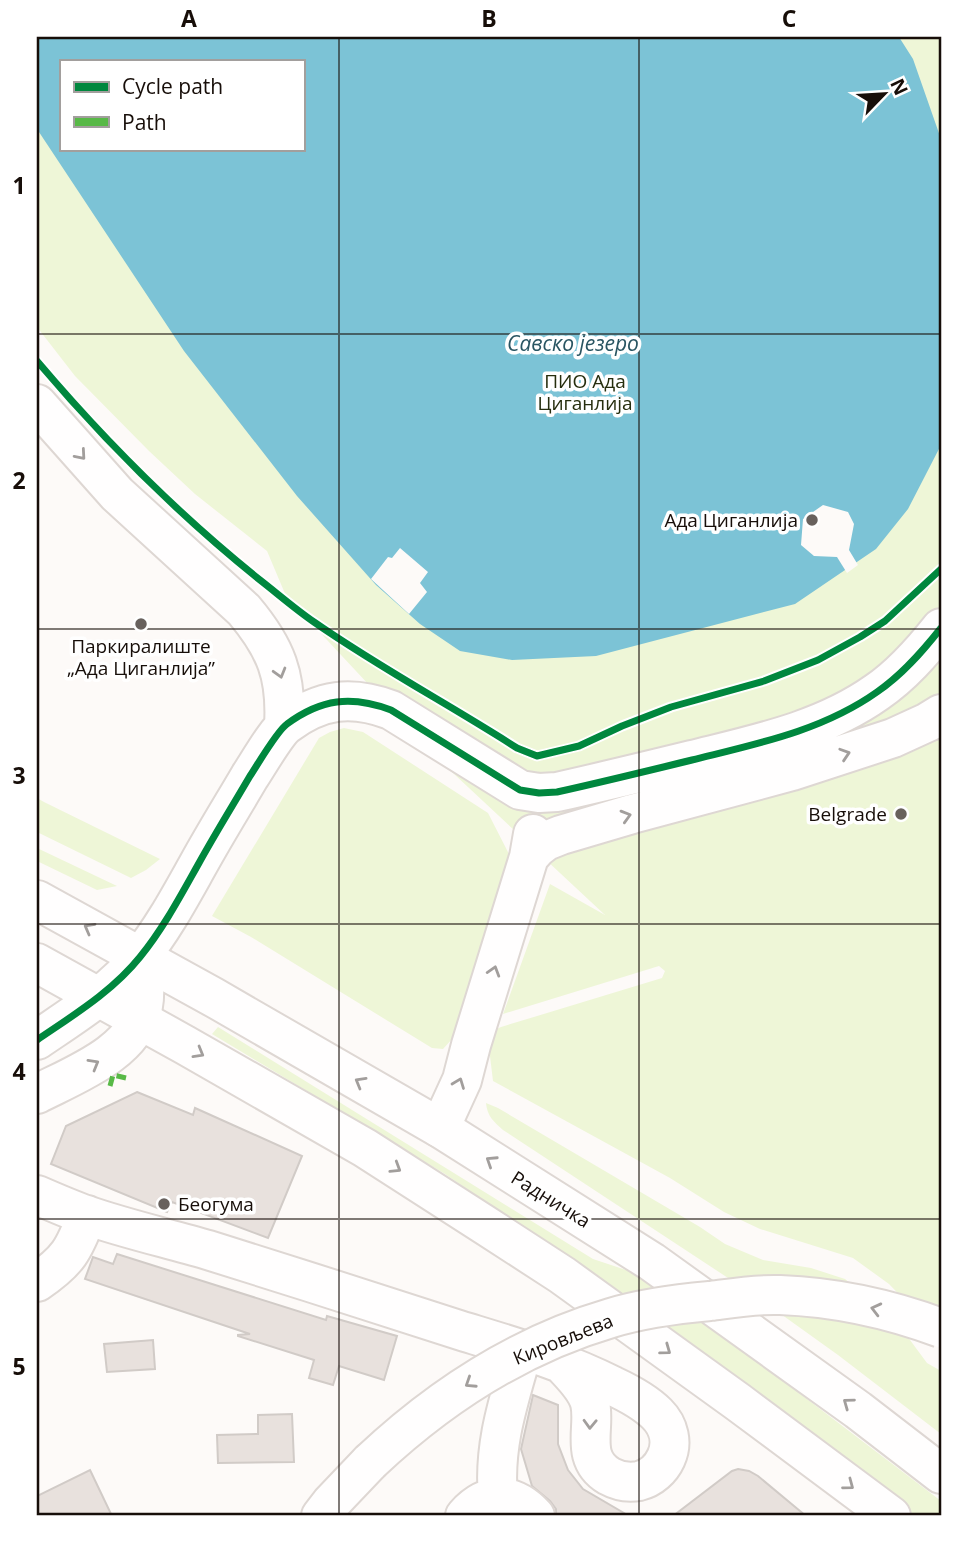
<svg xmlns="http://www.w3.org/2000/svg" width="978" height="1553" font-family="'Open Sans',sans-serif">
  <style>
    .green { fill: #eef6d7; fill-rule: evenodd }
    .water { fill: #7cc3d6; fill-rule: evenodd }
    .pier { fill: #fdfaf8 }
    .building { fill: #e8e1dd; stroke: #d1cbc7; stroke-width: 2 }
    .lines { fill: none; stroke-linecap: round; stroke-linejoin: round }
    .minor-casing { stroke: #ded7d3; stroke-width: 42 }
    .major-casing { stroke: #ded7d3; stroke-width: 42 }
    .minor { stroke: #fffefe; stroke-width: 38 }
    .major { stroke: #fffefe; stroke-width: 38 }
    .major-bridge-casing { stroke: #ded7d3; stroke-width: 42; stroke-linecap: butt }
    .major-bridge { stroke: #fffefe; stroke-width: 38 }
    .quiet { stroke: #58b947; stroke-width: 5; stroke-dasharray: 10 5; stroke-linecap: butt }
    .cycleway-casing { stroke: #fff; stroke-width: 11 }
    .cycleway { stroke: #00873e; stroke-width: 7 }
    .oneway { stroke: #a29e9c }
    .grid { fill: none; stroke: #170e09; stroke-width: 2; stroke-opacity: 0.55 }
    .poi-dot { fill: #68615d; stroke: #fff; stroke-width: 2.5 }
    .labels { text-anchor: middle; stroke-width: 7; stroke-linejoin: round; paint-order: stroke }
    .park-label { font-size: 19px; fill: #262e0e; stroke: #fff }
    .poi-label { font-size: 19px; fill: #170e09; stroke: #fff; text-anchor: end }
    .street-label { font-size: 19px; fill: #170e09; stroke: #fff }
    .water-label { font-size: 21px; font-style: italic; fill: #295562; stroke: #fff }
    .neatline { fill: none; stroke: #170e09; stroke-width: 2.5 }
    .grid-label { font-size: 23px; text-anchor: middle; font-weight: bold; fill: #170e09 }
  </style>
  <rect width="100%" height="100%" fill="#fdfaf8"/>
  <path class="green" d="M37,37H941V1346L917,1313L889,1284L853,1258L760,1229L724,1212L670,1178L493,1081L489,1048L492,1031L501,1027L662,978L665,971L659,966L503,1014L550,884L605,915L439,760L286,596L267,551L195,494L149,451L75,376L37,327ZM61,61H303V149H61Z
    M344,728L363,732L488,813L510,856L453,1038L443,1049L432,1048L251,937L212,916L319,738L330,732Z
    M37,798L44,802L160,859L146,870L131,878L37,832Z
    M37,848L117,886L97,890L37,861Z
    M218,1027L593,1259L629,1271L723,1335L941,1501V1516H916L657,1319L445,1174L212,1034Z
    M486,1103L498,1108L700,1227L725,1244L763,1260L811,1268L845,1279L886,1312L910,1340L927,1363L941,1371V1434L838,1355L760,1299L503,1130C494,1122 487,1116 486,1103Z"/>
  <path class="water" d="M37,37H899L913,59L941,139V445L908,509L876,549L795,604L596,656L512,660L460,651L420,624L376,585L297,496L184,351L37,129ZM61,61H303V149H61Z"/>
  <path class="pier" d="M823,505L848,512L854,524L849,550L858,565L847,573L837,557L814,556L801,545L803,519Z
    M400,548L428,572L420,583L427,592L409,614L371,579L388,557L392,558Z"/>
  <path class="building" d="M137,1092L193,1115L195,1108L302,1156L268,1238L172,1202L167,1212L51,1164L66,1126Z
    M117,1254L326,1320L327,1316L397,1336L384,1380L339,1366L333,1385L309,1378L314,1360L238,1336V1335L250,1334L85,1279L93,1257L113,1264Z
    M153,1340L155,1369L107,1372L104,1344Z
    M533,1395L558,1405V1444L568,1470L583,1489L629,1516H556V1509L550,1501L532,1486L521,1449Z
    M292,1414L294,1462L218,1463L217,1435L258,1434V1415Z
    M738,1469L749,1471L758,1476L806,1516H673L732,1471Z
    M90,1470L112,1516H37V1496Z"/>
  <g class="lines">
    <defs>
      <path id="minor" d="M37,404L117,494L244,610C276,648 287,676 284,726
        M529,857L537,848L546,841L561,835L632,814L792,771L893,738L928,722L941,714
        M37,1040C72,1016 112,992 140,957C163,929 181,895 199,863C215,834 233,805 250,776C258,764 277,731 287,724C321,699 351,695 391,710L520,790L539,793L557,792C602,782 647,771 692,760C756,744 822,731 877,692C902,675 922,652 941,628
        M37,1094C74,1075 136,1052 143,1006C146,990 143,973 140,957
        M440,1128L462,1080L471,1045L529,857L533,834
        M37,1195C53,1202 69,1209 86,1215C126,1229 167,1238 208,1250C292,1276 375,1303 459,1330C511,1346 564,1361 613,1386C628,1393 645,1402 657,1414C669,1426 673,1443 666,1458C661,1469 651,1478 639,1481C628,1483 618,1481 609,1476C579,1458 596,1427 590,1403C586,1388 573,1376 563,1365
        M37,1282C68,1261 74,1250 87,1215
        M498,1497C493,1445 509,1400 523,1350
        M465,1516C487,1491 513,1492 535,1516"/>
      <path id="major" d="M37,900L213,997L440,1128L652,1262L858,1410L941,1474
        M37,963L185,1045L365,1148L488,1227L562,1275L738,1402L891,1516
        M321,1516L331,1503L370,1462"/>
    </defs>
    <use href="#minor" class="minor-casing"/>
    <use href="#major" class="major-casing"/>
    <use href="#minor" class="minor"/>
    <use href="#major" class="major"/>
    <defs>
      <path id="major-bridge" d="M370,1462C439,1397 519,1345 611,1318C643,1308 677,1304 710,1301C733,1298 757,1294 780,1295C834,1297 890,1309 941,1328"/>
    </defs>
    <use href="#major-bridge" class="major-bridge-casing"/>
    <use href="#major-bridge" class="major-bridge"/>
    <path class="quiet" d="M110,1086L113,1075L126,1078"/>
    <defs>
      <path id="cycleway" d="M37,361C104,440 179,515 260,580C278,594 295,609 314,622C380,668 450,705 517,748L537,756L579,746L622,726L671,707L764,681L818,660L860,637L885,621L941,569
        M37,1040C72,1016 112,992 140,957C163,929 181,895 199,863C215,834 233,805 250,776C258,764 277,731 287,724C321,699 351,695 391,710L520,790L539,793L557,792C602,782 647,771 692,760C756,744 822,731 877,692C902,675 922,652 941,628"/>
    </defs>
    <use href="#cycleway" class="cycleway-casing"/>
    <use href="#cycleway" class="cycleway"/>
  </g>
  <defs><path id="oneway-chevron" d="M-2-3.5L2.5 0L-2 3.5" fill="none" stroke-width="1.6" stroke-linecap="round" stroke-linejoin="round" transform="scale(1.75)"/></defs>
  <g class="oneway">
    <use href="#oneway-chevron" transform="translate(81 455) rotate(49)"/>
    <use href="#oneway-chevron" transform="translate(280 673) rotate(74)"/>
    <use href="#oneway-chevron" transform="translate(845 754) rotate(-18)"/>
    <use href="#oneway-chevron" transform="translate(626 816) rotate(-16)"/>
    <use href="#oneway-chevron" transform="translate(89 928) rotate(-151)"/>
    <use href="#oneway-chevron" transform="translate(494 971) rotate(-73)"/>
    <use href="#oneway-chevron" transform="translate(199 1053) rotate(30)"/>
    <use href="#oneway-chevron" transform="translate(94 1064) rotate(-30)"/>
    <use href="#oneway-chevron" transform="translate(360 1082) rotate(-150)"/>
    <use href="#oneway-chevron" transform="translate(459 1083) rotate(-69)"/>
    <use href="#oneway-chevron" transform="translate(491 1161) rotate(-147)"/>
    <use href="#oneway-chevron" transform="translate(396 1168) rotate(32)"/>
    <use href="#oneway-chevron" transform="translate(876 1309) rotate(-166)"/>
    <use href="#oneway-chevron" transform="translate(666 1350) rotate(36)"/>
    <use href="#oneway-chevron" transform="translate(470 1383) rotate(147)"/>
    <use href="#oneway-chevron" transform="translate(848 1403) rotate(-144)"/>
    <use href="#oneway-chevron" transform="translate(590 1424) rotate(92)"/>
    <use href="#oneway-chevron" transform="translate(849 1485) rotate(37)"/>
  </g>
  <path class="grid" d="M339,37V1516M639,37V1516M37,334H941M37,629H941M37,924H941M37,1219H941"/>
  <g class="poi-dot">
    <circle cx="812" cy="520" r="7"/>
    <circle cx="141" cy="624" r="7"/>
    <circle cx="901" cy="814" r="7"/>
    <circle cx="164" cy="1204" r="7"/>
  </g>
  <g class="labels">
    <g class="park-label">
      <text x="585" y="388">ПИО Ада<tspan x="585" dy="22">Циганлија</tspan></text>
    </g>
    <g class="poi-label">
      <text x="798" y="527">Ада Циганлија</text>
      <text x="141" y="653" text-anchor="middle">Паркиралиште<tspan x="141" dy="22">„Ада Циганлија”</tspan></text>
      <text x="887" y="821">Belgrade</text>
      <text x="178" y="1211" text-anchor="start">Беогума</text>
    </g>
    <g class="street-label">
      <text transform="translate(551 1199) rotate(32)" y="7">Радничка</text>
      <text transform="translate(563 1339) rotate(-22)" y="7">Кировљева</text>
    </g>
    <g class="water-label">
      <text x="573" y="351">Савско језеро</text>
    </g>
  </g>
  <rect width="978" height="1553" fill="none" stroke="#ffffff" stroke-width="77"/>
  <rect x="60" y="60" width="245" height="91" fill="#ffffff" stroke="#a29f9d" stroke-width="2"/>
  <rect x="74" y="82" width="35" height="10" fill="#00873e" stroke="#a29f9d" stroke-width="2"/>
  <text x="122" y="94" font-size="21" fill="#170e09">Cycle path</text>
  <rect x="74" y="117" width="35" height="10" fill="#58b947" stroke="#a29f9d" stroke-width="2"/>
  <text x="122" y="130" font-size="21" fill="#170e09">Path</text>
  <g transform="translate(884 94) rotate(65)" stroke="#ffffff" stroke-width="5" paint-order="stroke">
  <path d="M0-5L12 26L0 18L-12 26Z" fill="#170e09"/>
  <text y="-10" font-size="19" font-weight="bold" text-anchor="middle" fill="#170e09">N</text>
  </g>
  <rect x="38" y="38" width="902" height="1476" class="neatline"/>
  <g class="grid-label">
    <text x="189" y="27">A</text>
    <text x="489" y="27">B</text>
    <text x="789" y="27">C</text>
    <text x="19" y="194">1</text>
    <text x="19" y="489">2</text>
    <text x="19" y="784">3</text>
    <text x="19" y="1080">4</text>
    <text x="19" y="1375">5</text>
  </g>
</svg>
